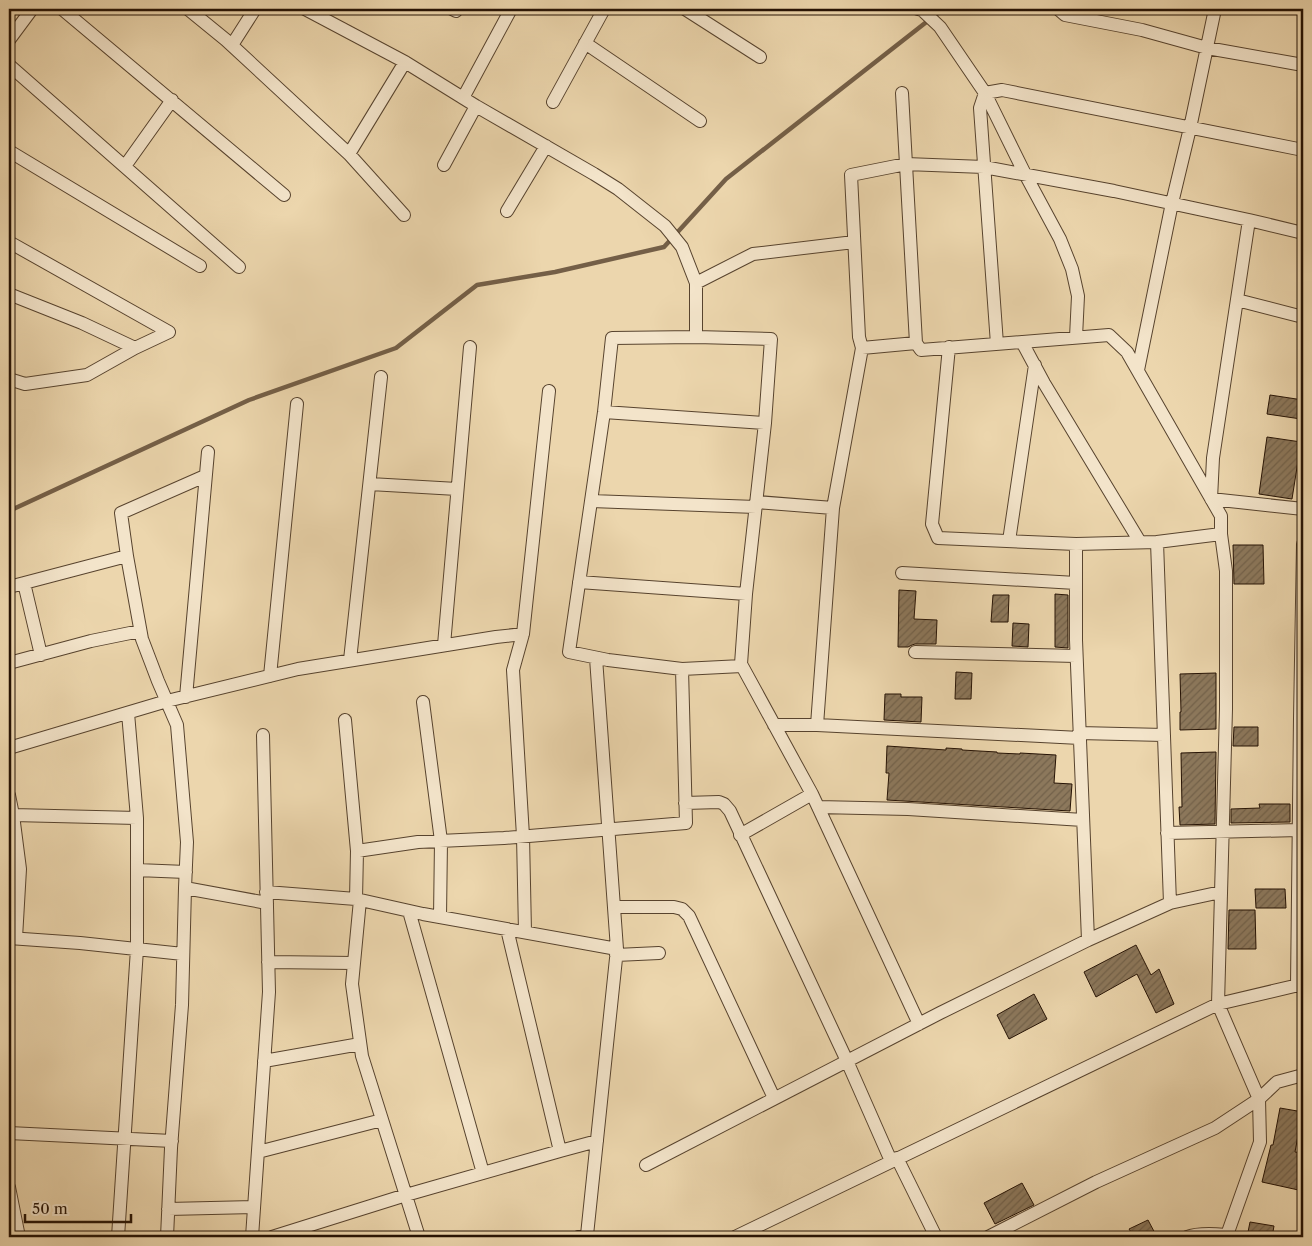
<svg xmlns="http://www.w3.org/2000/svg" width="1312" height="1246" font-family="'Libre Caslon Text',serif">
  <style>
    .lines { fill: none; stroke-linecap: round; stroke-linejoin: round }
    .stream { stroke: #745f47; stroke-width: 4.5 }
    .building { fill: url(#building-hatch); stroke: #251204 }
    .street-casing { stroke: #57432e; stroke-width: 14 }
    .street { stroke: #f3e4ca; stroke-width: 12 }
  </style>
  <defs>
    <pattern id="building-hatch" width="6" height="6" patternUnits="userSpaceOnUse" patternTransform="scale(1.25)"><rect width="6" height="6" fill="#8c785c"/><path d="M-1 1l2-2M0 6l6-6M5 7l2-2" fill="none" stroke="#72614a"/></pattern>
  </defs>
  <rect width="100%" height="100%" fill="#ecd6ad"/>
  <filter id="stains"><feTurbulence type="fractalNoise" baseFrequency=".004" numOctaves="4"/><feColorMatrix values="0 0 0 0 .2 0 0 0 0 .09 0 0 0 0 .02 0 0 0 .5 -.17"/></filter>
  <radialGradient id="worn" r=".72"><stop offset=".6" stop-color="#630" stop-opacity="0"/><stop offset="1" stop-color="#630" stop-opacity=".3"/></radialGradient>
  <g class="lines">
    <path class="stream" d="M9,511L249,400L396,348L477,285L555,272L664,247L726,179L943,9"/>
  </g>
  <path class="building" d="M1270,395L1303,400L1301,419L1267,414Z
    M1267,437L1301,442L1292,499L1259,494Z
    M1233,545H1263L1264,584H1234Z
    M899,590L916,591L914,619L937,620L936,644H915L912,645L908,647H898Z
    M1055,594L1068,595V648L1055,647Z
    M993,595H1009L1008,622H991Z
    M1013,623L1029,624L1028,647L1012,646Z
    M956,672L972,673L971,699H955Z
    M1216,673V729L1180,730V712H1181L1180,674Z
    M885,694H901V697H922L921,722L884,720Z
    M1234,727H1258V746H1233Z
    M887,746L946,750V748L962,749V750L997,752V753L1020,754V753L1056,755L1054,783L1072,784L1070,811L887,800L889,773H886Z
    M1216,752L1215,824L1180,825L1179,807H1182L1181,753Z
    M1259,804H1290V822L1231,823V809L1260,808Z
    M1255,889H1285L1286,908H1256Z
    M1229,910H1255L1256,949H1228Z
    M1136,945L1151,975L1159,969L1174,1004L1156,1013L1137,974L1096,997L1084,972Z
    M1034,994L1047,1019L1009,1039L997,1015Z
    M1280,1108L1303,1112L1301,1130H1299L1295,1152L1303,1153V1191L1262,1182L1271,1145H1273Z
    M1022,1183L1034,1205L995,1224L984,1203Z
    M1148,1220L1157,1237H1134L1129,1229Z
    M1250,1222L1274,1226L1272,1237H1247Z"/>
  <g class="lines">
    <defs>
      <path id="street" d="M62,9L284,195
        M188,9L226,40L349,154L404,215
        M305,9L405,62L476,106L594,174L618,189L665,226L682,247L696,283V337
        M452,9L456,11
        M685,9L760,57
        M918,9L922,10L940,27L985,93L1025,174L1060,239L1072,269L1078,296L1076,337
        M1058,9L1065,15L1142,30L1207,48L1303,65
        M9,40L32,9
        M585,43L700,121
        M232,45L255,9
        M9,65L239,267
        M902,93L916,343L921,350L1109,335L1127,352L1221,516V534L1157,542
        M463,98L511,9
        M553,102L604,9
        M9,151L200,266
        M349,154L405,62
        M444,165L476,106
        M125,166L172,100
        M507,211L546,146
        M1249,220L1303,233
        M9,242L169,332L135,348L87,375L25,384L9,379
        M696,283L753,254L854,242
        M9,294L82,323L135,348
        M1237,300L1303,317
        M1022,342L1044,383L1140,542
        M997,344L980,108L985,93L1002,90L1303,150
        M949,347L932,524L938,538L1076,544L1157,542L1170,903L1088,940
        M862,348L916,343
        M1138,370L1172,203L1190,128L1215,9
        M604,412L765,423L746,594L741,664L812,794L919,1024
        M370,484L457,489
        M591,501L756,507
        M757,502L833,508L817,725
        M833,508L862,348L859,337L851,175L906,164L984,167L1114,191L1249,220L1213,458L1211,499L1303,509
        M1221,534L1226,571V709L1218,1004L1259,1099L1260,1142L1227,1235
        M1009,541L1035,365
        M902,573L1076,583
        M579,582L746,594
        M24,583L41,655
        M9,587L127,556
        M444,645L470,347
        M915,652L1076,656
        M596,658L617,949
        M350,660L381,377
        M9,663L91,641L140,631
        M682,669L742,666
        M270,676L297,404
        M186,697L208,452
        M423,702L441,841L440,917
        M128,713L137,818
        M345,720L357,851L356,899
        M774,725H817L1080,738
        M1079,733L1164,735
        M9,748L167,701L298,669L496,637L523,634
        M9,795L13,815L137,818V949L118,1237
        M685,803L719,802L724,804L730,811L847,1061L891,1161
        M818,807L908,809L1083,820
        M13,815L20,869L16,938
        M1167,833L1299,830
        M740,835L812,794
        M357,851L418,842L504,838L686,823L682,669L608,660L569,652L604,412L612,338L696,337L771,339L765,423
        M137,870L186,872
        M185,888L267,903
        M266,892L356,899L423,914L617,949L587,1235L578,1237
        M360,900L352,984L362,1056L419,1237
        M1170,903L1221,892
        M614,907H674L682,909L689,916L774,1098
        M409,911L483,1173
        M525,932L523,836L513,670L523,634L549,391
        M9,938L80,943L183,954
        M616,955L659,953
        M268,962L354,963
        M1297,986L1300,718L1303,544
        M264,1061L360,1044
        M9,1133L172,1141
        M560,1151L597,1141
        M258,1152L382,1120
        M897,1158L936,1237
        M646,1165L940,1013L1088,940L1076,640V544
        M9,1187L19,1237
        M168,1209L254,1207
        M167,1237L171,1148L182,1005L185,888L187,842L177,725L158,681L142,639L127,556L121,513L205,476
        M252,1237L269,992L263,735
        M272,1237L406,1195L560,1151L507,929
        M735,1237L1218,1004L1303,984
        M988,1237L1096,1182L1215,1128L1259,1099L1277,1082L1303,1075
        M1187,1237C1197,1233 1221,1233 1232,1237"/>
    </defs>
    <use href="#street" class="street-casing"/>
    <use href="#street" class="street"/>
  </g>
  <rect width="1312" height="1246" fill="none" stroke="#ecd6ad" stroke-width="30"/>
  <rect x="10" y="10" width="1292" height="1226" fill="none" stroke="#251204" stroke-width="2.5"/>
  <rect x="15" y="15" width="1282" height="1216" fill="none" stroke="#251204"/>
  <path d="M25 1214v8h106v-8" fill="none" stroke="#251204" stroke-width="2.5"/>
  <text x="32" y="1214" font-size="15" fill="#251204" stroke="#f3e4ca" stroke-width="4" paint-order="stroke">50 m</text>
  <rect width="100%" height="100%" filter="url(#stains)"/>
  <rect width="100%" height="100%" fill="url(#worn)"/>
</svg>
